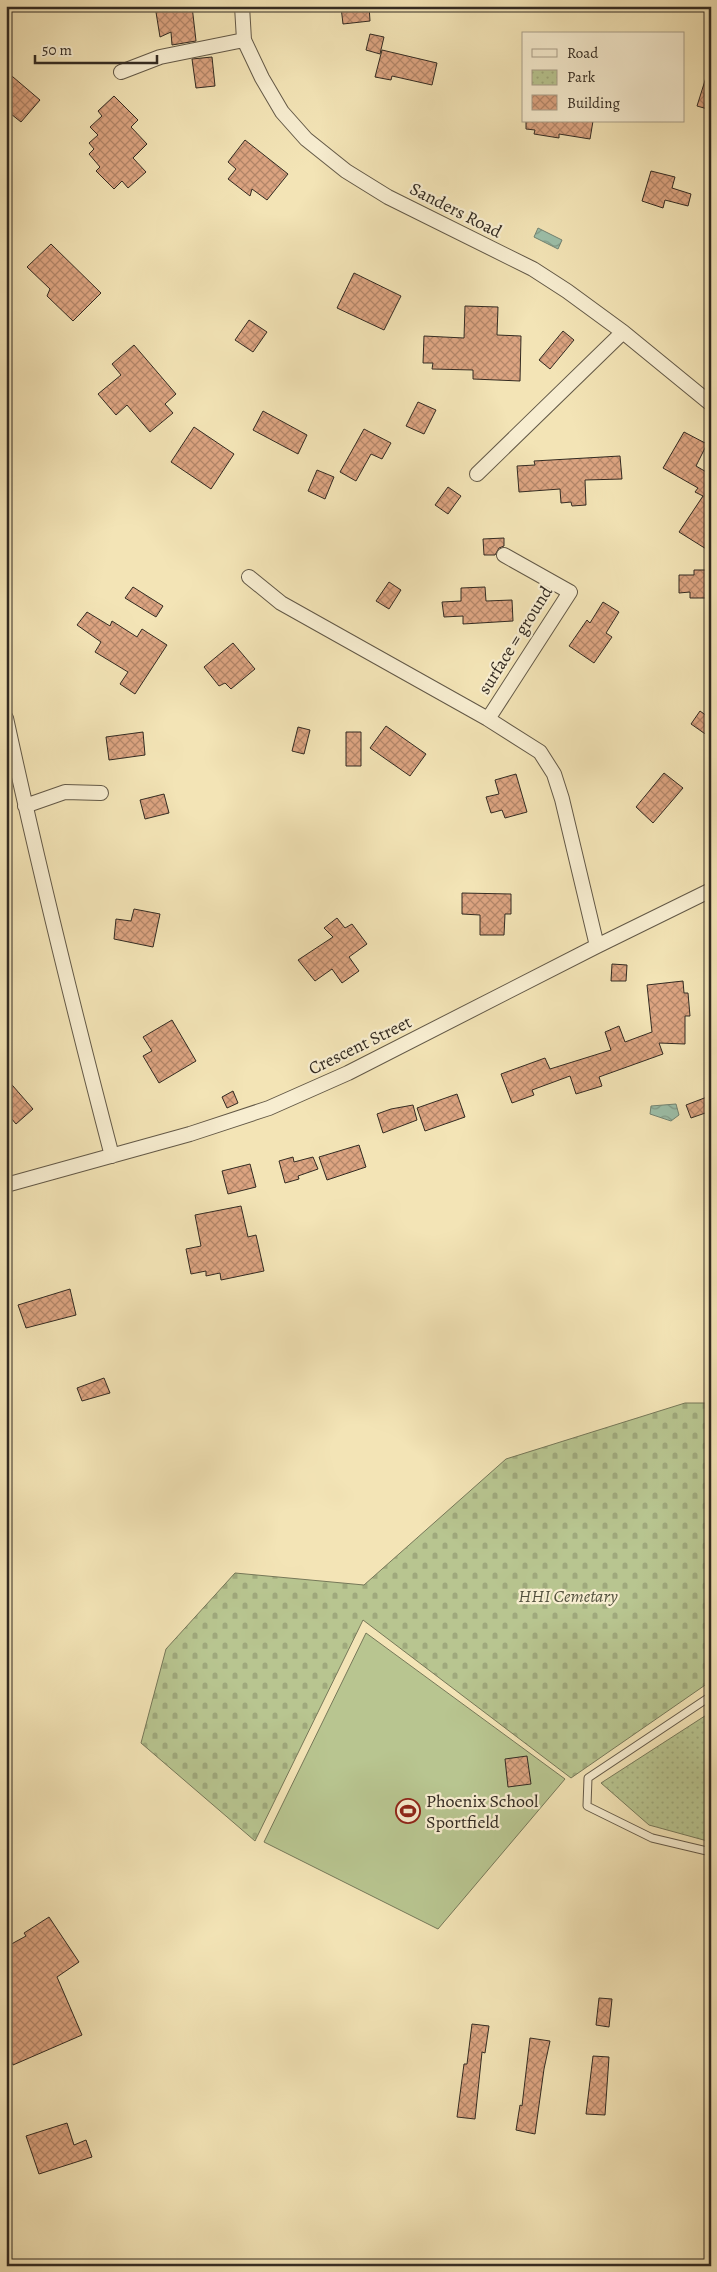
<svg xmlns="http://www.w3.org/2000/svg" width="717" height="2272" font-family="Alegreya,serif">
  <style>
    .cemetery { fill: url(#cemetery-stones); stroke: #767859 }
    .park { fill: url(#park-dots); stroke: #767859 }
    .pitch { fill: #b8c590; stroke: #767859 }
    .water { fill: url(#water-waves); stroke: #728473 }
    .building { fill: url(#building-cross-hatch); stroke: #332b22 }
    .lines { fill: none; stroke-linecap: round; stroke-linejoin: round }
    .lane-casing { stroke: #635947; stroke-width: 9 }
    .street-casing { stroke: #635947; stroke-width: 16 }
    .lane { stroke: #f7edd0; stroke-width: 7 }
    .street { stroke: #f7edd0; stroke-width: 14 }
    .labels { text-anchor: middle; stroke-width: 4.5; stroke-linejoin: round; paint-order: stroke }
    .street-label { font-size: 18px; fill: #332b22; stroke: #f7edd0 }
    .park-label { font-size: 18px; font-style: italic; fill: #54523e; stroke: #f7edd0 }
    .poi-label { font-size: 18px; fill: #332b22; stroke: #f7edd0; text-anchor: start }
  </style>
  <defs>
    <pattern id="cemetery-stones" width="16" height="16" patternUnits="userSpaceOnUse" patternTransform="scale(1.25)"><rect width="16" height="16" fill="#b8c590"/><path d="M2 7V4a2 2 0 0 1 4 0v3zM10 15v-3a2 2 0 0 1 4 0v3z" fill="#9fa97c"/></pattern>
    <pattern id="park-dots" width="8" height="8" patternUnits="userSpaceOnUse" patternTransform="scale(1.25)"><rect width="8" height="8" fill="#b8c590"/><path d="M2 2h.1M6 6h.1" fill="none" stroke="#9fa97c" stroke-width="1.8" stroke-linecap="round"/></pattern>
    <pattern id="water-waves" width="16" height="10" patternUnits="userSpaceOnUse" patternTransform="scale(1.25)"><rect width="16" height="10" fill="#9cbfa9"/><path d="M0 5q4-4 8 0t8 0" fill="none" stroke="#809b89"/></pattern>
    <pattern id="building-cross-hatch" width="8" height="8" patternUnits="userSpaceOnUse" patternTransform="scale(1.25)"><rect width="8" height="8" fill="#dca481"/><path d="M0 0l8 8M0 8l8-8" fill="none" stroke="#b38669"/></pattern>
  </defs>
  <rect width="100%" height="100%" fill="#f3e4b6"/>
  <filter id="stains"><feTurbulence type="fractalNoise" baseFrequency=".004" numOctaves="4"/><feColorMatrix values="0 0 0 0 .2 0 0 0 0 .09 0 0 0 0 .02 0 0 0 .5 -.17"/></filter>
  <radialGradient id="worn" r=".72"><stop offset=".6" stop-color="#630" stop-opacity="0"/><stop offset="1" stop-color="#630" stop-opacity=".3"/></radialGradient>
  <path class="cemetery" d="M685,1403H711V1681L571,1778L363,1620L255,1841L141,1743L166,1649L235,1573L364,1585L506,1459Z"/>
  <path class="park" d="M711,1712V1842L649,1825L601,1783Z"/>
  <path class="pitch" d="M366,1633L565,1779L438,1929L264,1842Z"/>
  <path class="water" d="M538,228L562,240L558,249L534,237Z
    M676,1104L679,1115L671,1121L650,1114L651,1106Z"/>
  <path class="building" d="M155,6H192L196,41L172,45L171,32L160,37Z
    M369,6L370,21L343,24L341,7Z
    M370,34L384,37L380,54L366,50Z
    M382,50L437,63L432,85L392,76L391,80L375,77Z
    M212,57L215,86L196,88L192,59Z
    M6,71L40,100L21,122L6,110Z
    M708,71L711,72V110L697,106Z
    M114,96L138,120L131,127L147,144L133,158L146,172L128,188L122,181L114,189L96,171L100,167L89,154L94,149L89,143L98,135L90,127L102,116L98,111Z
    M526,121H593L590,139L559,134V138L534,134L535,130L526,129Z
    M245,140L288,174L267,200L252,189L250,196L228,179L236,169L228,162Z
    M651,171L675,177L672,188L691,194L688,206L665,200L663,208L642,201Z
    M51,244L101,293L73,321L47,296L50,289L27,267Z
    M354,273L401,296L384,330L337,308Z
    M465,306L498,307L497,335L521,336L520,381L473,379V370L432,369L433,363H423L424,336L464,338Z
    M249,320L267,332L253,352L235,340Z
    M563,331L574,340L550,369L539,360Z
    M134,345L176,394L165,404L173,413L150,432L127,405L116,415L98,394L121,375L112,364Z
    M418,402L436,410L424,434L406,426Z
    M263,411L307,435L298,454L253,430Z
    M194,427L234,454L211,489L171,462Z
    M364,429L391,443L382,459L371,454L356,481L340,472Z
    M684,432L707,444L696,466L708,473L711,469V552L679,532L703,496L695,492L698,488L663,468Z
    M620,456L622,479L585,480L586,505L572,506L571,502L561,503L560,489L519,492L517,466L535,465L534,461Z
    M317,470L334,477L325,499L308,491Z
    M448,487L461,496L448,514L435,505Z
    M504,538V546L499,548L495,555H484L483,539Z
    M694,570H711V598H690V592L679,593V575H694Z
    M389,582L401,590L389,609L376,601Z
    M133,587L163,606L156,617L125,598Z
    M485,587L486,601L512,600L513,621L463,624V616L444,617L442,602L461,601V588Z
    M603,602L619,612L606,633L612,637L594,663L569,646L587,620L590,623Z
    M87,612L110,626L112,621L137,637L142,629L167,645L135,694L120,684L128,672L95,652L101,642L77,625Z
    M233,643L255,669L231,689L225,683L219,686L204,667Z
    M700,711L711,719V738L691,724Z
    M386,726L426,754L410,776L370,748Z
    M298,727L310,730L304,754L292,751Z
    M143,732L145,755L109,760L106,737Z
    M346,732H361V766H346Z
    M664,773L683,788L653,823L636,807Z
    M516,774L527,812L505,818L502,810L491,813L486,797L499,794L495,780Z
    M164,794L169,813L145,819L140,800Z
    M462,893L511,894V914H505L504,935H480V915L462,914Z
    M134,909L160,914L153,947L114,939L116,919L131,921Z
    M337,918L345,928L352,924L367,944L349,957L359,971L342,983L332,969L315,981L298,960L333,937L324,928Z
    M612,964L627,965L626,981H611Z
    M683,981L684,993H688L690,1016H685V1044L659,1043L663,1054L599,1077L602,1086L576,1094L570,1076L532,1090L534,1095L512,1103L501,1074L545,1058L550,1069L611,1050L605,1032L619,1026L625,1042L652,1032L647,985Z
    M172,1020L196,1061L159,1083L143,1056L152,1051L143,1037Z
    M6,1078L33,1109L16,1124L6,1112Z
    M233,1091L238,1103L227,1108L222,1097Z
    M457,1094L465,1117L425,1131L417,1108Z
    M707,1097L711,1111L691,1118L686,1105Z
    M413,1105L417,1120L383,1133L377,1114L391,1109Z
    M359,1145L366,1167L327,1180L319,1157Z
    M293,1157L294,1162L313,1157L318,1169L298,1176L299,1179L285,1183L279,1161Z
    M250,1164L256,1187L228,1194L222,1171Z
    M241,1206L248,1237L256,1235L264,1271L221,1280L220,1273L206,1276V1271L191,1274L186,1249L201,1246L195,1215Z
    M70,1289L76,1315L26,1328L18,1305Z
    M104,1378L110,1393L82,1401L77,1388Z
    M527,1756L531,1784L508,1787L505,1759Z
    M49,1917L79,1962L57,1977L82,2035L13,2065L6,2051V1947L26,1936L24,1933Z
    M599,1998L612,1999L609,2027L596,2025Z
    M472,2024L489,2026L485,2053L482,2052L475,2119L457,2117L464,2064H467Z
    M530,2038L550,2041L544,2069L535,2134L516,2130L520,2105L522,2106Z
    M593,2056L609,2057L605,2115L586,2114Z
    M67,2123L74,2145L86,2140L92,2157L39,2174L26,2136Z"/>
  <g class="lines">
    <defs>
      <path id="lane" d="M711,1696L588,1778L587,1806L652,1838L711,1852"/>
      <path id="street" d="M242,6L244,40L262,78L282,112L306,139L346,171L388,197L533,269L567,291L623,332L711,404
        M121,72L160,57L244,40
        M477,474L623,332
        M249,577L281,603L488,719L540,752L554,774L562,799L597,946
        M6,718C38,865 74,1011 112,1156
        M488,719L570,592L504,555
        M25,806L65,792L101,793
        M6,1185L190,1134L269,1108L348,1073L597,946L711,890"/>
    </defs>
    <use href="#lane" class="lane-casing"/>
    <use href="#street" class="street-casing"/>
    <use href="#lane" class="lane"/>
    <use href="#street" class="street"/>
  </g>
  <defs>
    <symbol id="stadium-ring" viewBox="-11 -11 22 22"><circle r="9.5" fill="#f7edd0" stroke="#8f2418" stroke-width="1.5"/><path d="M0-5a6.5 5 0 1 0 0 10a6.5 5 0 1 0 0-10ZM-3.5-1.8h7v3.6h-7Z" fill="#8f2418"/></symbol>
  </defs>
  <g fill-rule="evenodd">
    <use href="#stadium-ring" x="394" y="1797" width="28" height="28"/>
  </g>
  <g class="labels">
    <g class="street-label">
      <text transform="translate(456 210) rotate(27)" y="6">Sanders Road</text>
      <text transform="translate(515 640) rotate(-58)" y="6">surface = ground</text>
      <text transform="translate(360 1045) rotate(-26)" y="6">Crescent Street</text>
    </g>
    <g class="park-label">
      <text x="568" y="1602">HHI Cemetary</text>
    </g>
    <g class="poi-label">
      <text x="426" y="1807">Phoenix School<tspan x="426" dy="21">Sportfield</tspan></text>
    </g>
  </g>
  <rect width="717" height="2272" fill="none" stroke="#f3e4b6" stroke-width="25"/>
  <rect x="8" y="8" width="702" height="2257" fill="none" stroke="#332b22" stroke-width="2.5"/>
  <rect x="12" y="12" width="692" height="2247" fill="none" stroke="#332b22"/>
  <rect x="522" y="32" width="162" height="90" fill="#f7edd0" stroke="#a99f8a"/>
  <rect x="532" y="49" width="25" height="8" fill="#f7edd0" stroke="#a99f8a"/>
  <text x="567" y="58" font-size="15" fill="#332b22">Road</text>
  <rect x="532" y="70" width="25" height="15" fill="url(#park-dots)" stroke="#a99f8a"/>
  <text x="567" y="82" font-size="15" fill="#332b22">Park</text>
  <rect x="532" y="95" width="25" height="15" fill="url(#building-cross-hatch)" stroke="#a99f8a"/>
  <text x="567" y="108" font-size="15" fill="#332b22">Building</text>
  <path d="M35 55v8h122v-8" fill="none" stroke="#332b22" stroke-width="2.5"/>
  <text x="42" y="55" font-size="15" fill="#332b22" stroke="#f7edd0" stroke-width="4" paint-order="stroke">50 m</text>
  <rect width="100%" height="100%" filter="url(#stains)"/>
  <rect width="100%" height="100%" fill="url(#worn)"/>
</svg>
